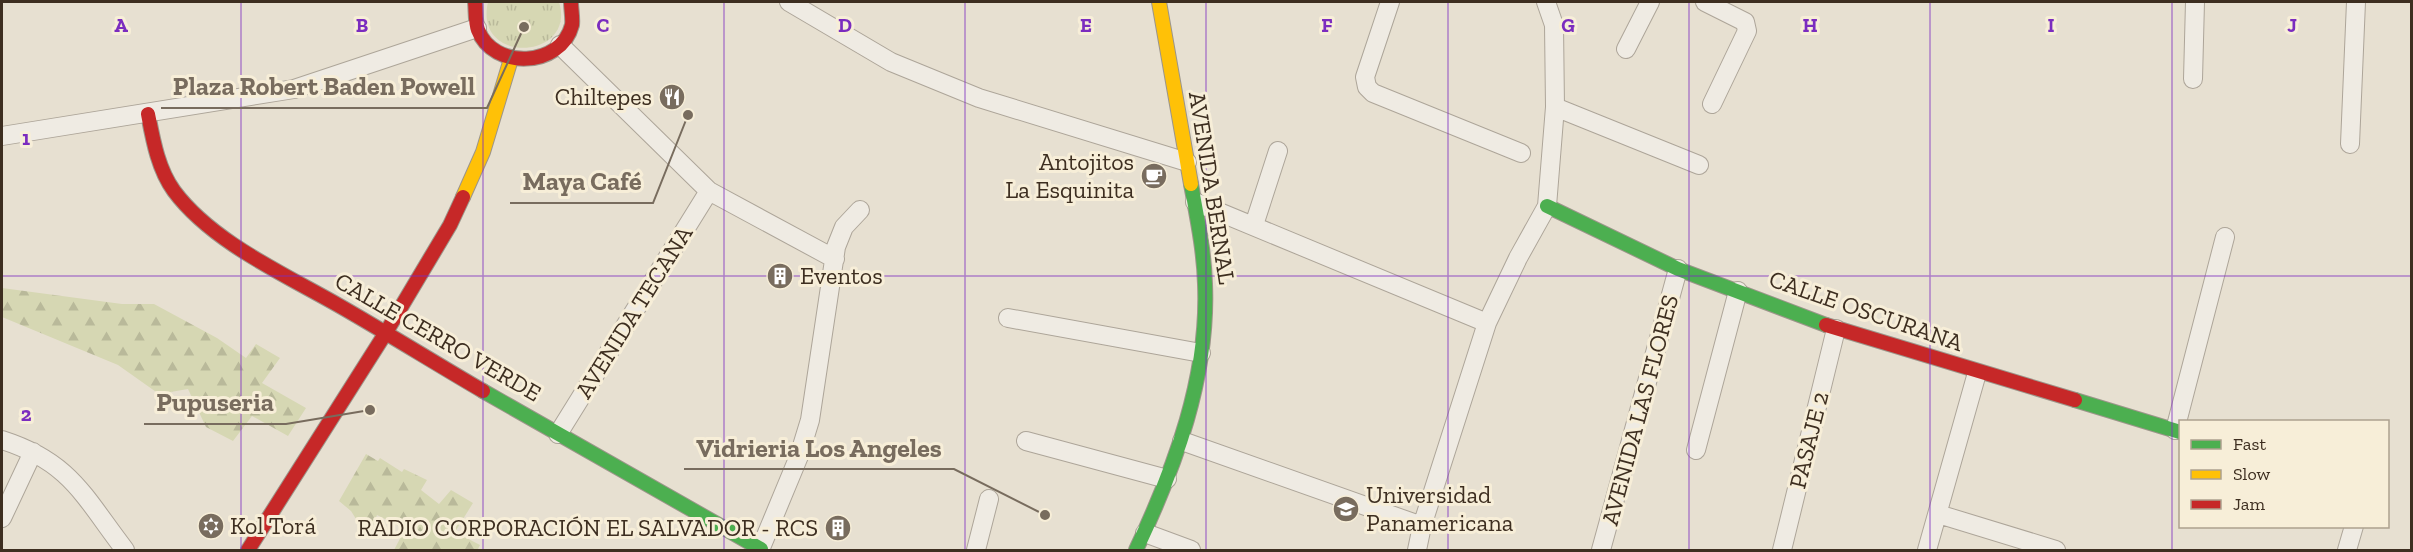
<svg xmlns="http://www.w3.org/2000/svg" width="2413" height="552" font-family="'Zilla Slab',serif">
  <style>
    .forest { fill: url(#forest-firs) }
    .park { fill: url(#park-tufts) }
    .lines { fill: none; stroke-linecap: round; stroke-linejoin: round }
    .street-casing { stroke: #ada599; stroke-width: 20 }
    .fast-casing { stroke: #9c958a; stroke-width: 16 }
    .slow-casing { stroke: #9c958a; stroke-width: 16 }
    .jam-casing { stroke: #9c958a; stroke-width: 16 }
    .street { stroke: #efebe3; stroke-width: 18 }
    .fast { stroke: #4caf50; stroke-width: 14 }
    .slow { stroke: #ffc107; stroke-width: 14 }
    .jam { stroke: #c62828; stroke-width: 14 }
    .grid { fill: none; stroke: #7b2cbf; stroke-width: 1.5; stroke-opacity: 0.55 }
    .labels { text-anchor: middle; stroke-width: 6; stroke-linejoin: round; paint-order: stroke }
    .poi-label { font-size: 24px; fill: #3d2e20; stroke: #f7eed8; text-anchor: end }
    .street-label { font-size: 24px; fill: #3d2e20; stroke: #f7eed8 }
    .grid-label { font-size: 20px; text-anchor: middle; font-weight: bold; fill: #7b2cbf; stroke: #f7eed8; stroke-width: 6; stroke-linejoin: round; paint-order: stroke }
    .leader { fill: none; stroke: #786c5e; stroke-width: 2 }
    .callout-dot { fill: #786c5e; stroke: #f7eed8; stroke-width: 2 }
    .callout-label { font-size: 26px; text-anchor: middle; font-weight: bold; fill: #786c5e; stroke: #f7eed8; stroke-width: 6; stroke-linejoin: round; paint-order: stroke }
  </style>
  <defs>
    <pattern id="forest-firs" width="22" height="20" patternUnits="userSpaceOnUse" patternTransform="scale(1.5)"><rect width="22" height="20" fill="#d6d7b3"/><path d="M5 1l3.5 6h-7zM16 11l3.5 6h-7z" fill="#b9b99a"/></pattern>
    <pattern id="park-tufts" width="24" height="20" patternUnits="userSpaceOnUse" patternTransform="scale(1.5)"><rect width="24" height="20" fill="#d6d7b3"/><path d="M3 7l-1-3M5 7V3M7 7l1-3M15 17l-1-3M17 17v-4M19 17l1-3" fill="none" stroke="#b9b99a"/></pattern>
  </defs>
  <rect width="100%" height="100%" fill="#e7e0d1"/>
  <path class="forest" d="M2,288L122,304H154L217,338L246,358L256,344L280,358L262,383L306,408L288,436L252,416L233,441L206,427L188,389L159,394L118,365L2,317Z
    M366,454L378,461L380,458L402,472L404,469L427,480L421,490L439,504L451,490L473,503L455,532L480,545L478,549L480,550H394L405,529L377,515L368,538L351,511L339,501Z"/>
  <path class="park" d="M488,2H559C577,60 473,66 488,2Z"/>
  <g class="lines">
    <defs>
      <path id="street" d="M789,2L891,62L979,98L1187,162
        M1390,2L1365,77L1367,87L1373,93L1521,153
        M1705,2L1745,22L1747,31L1712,104
        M560,45L709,191L835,259
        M1626,49L1650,2
        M2193,79L2195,2
        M1555,107L1699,165
        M2,136L294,89L477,28
        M2350,144L2356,2
        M1195,202L1487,323
        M1254,225L1278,151
        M1008,318L1201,353
        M2175,430L2225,237
        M558,434L709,191
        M2,440C71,462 84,497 125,550
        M1026,441L1167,479
        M1182,441L1422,526
        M1696,450L1738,291
        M1938,514L2056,550
        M2,518L33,452
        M1145,533L1191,550
        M760,550L799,456L810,420L836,247L844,227L860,210
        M976,550L989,499
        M1417,550L1422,526L1487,323L1518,258L1547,206L1555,107L1554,25L1546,2
        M1601,550L1678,269
        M1782,550L1836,329
        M1927,550L1977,373
        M2347,550L2354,526"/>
      <path id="fast" d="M1547,206L1678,269L1826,325
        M483,391L761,549
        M2075,400L2180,432
        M1136,550C1175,467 1209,377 1205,284C1204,250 1197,217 1191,184"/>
      <path id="slow" d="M1159,2L1191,184
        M463,197L483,152L511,59"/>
      <path id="jam" d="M475,2C476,10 475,22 478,30C493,70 561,68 572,25C573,19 571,9 571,2
        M148,114C153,140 158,169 174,191C212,242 284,274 338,305C387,333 435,363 483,391
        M1826,325L2075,400
        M248,550L385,334L450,225L463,197"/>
    </defs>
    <use href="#street" class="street-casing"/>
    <use href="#fast" class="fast-casing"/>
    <use href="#slow" class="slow-casing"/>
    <use href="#jam" class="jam-casing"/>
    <use href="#street" class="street"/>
    <use href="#fast" class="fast"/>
    <use href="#slow" class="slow"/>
    <use href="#jam" class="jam"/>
  </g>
  <path class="grid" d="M241,2V550M483,2V550M724,2V550M965,2V550M1206,2V550M1448,2V550M1689,2V550M1930,2V550M2172,2V550M2,276H2412"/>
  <defs>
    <symbol id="restaurant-disc" viewBox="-11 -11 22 22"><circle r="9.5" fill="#786c5e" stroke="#f7eed8"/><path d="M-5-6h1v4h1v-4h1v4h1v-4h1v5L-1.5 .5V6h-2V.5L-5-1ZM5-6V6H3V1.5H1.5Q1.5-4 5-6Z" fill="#fff"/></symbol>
    <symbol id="cafe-disc" viewBox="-11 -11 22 22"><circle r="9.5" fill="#786c5e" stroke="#f7eed8"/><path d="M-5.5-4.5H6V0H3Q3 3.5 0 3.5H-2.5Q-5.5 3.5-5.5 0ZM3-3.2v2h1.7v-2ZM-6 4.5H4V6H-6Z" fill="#fff"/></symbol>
    <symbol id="building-disc" viewBox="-11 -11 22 22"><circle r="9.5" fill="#786c5e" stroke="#f7eed8"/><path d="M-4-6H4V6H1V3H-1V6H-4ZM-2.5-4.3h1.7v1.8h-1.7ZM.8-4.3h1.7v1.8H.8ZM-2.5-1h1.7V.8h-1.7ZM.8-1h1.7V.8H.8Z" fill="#fff"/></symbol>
    <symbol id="university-disc" viewBox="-11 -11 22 22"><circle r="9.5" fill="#786c5e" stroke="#f7eed8"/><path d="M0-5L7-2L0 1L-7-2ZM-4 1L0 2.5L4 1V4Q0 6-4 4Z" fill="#fff"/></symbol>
    <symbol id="synagogue-disc" viewBox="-11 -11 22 22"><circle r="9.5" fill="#786c5e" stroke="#f7eed8"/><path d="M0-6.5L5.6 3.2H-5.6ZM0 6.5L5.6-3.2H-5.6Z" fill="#fff"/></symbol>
  </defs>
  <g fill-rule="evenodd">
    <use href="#restaurant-disc" x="657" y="82" width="30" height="30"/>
    <use href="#cafe-disc" x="1139" y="161" width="30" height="30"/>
    <use href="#building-disc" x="765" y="261" width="30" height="30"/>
    <use href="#university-disc" x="1331" y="494" width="30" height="30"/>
    <use href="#synagogue-disc" x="196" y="511" width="30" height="30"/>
    <use href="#building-disc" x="823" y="513" width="30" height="30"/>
  </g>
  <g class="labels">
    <g class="poi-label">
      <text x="652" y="105">Chiltepes</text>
      <text x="1134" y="170">Antojitos<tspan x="1134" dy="28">La Esquinita</tspan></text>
      <text x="800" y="284" text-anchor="start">Eventos</text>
      <text x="1366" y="503" text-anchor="start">Universidad<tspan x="1366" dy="28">Panamericana</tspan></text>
      <text x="230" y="534" text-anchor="start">Kol Torá</text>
      <text x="818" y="536">RADIO CORPORACIÓN EL SALVADOR - RCS</text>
    </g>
    <g class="street-label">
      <text transform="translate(1212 188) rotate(81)" y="8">AVENIDA BERNAL</text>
      <text transform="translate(1866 311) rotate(19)" y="8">CALLE OSCURANA</text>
      <text transform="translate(634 312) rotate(-58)" y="8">AVENIDA TECANA</text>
      <text transform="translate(438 337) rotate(30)" y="8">CALLE CERRO VERDE</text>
      <text transform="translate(1640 410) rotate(-75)" y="8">AVENIDA LAS FLORES</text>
      <text transform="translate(1809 440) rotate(-76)" y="8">PASAJE 2</text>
    </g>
  </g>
  <g class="grid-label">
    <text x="121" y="32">A</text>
    <text x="362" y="32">B</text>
    <text x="603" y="32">C</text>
    <text x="845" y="32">D</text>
    <text x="1086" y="32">E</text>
    <text x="1327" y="32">F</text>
    <text x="1568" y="32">G</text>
    <text x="1810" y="32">H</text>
    <text x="2051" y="32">I</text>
    <text x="2292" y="32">J</text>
    <text x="26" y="145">1</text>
    <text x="26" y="421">2</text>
  </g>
  <path class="leader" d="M524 27L487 108H161M688 115L653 203H510M370 410L286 424H144M1045 515L954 469H684"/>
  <g class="callout-dot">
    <circle cx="524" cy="27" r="6"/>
    <circle cx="688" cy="115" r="6"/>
    <circle cx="370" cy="410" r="6"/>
    <circle cx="1045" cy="515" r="6"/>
  </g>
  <g class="callout-label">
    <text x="324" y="95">Plaza Robert Baden Powell</text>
    <text x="582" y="190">Maya Café</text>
    <text x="215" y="411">Pupuseria</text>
    <text x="819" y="457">Vidrieria Los Angeles</text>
  </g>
  <rect width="2413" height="552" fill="none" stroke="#3d2e20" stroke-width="6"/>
  <rect x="2179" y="420" width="210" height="108" fill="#f7eed8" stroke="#ada18e" stroke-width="1.5"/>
  <rect x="2191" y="440" width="30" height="9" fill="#4caf50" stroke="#ada18e" stroke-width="1.5"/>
  <text x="2233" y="450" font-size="18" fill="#3d2e20">Fast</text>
  <rect x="2191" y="470" width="30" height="9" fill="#ffc107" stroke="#ada18e" stroke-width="1.5"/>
  <text x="2233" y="480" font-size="18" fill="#3d2e20">Slow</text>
  <rect x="2191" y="500" width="30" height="9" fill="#c62828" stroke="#ada18e" stroke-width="1.5"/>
  <text x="2233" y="510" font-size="18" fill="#3d2e20">Jam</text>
</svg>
